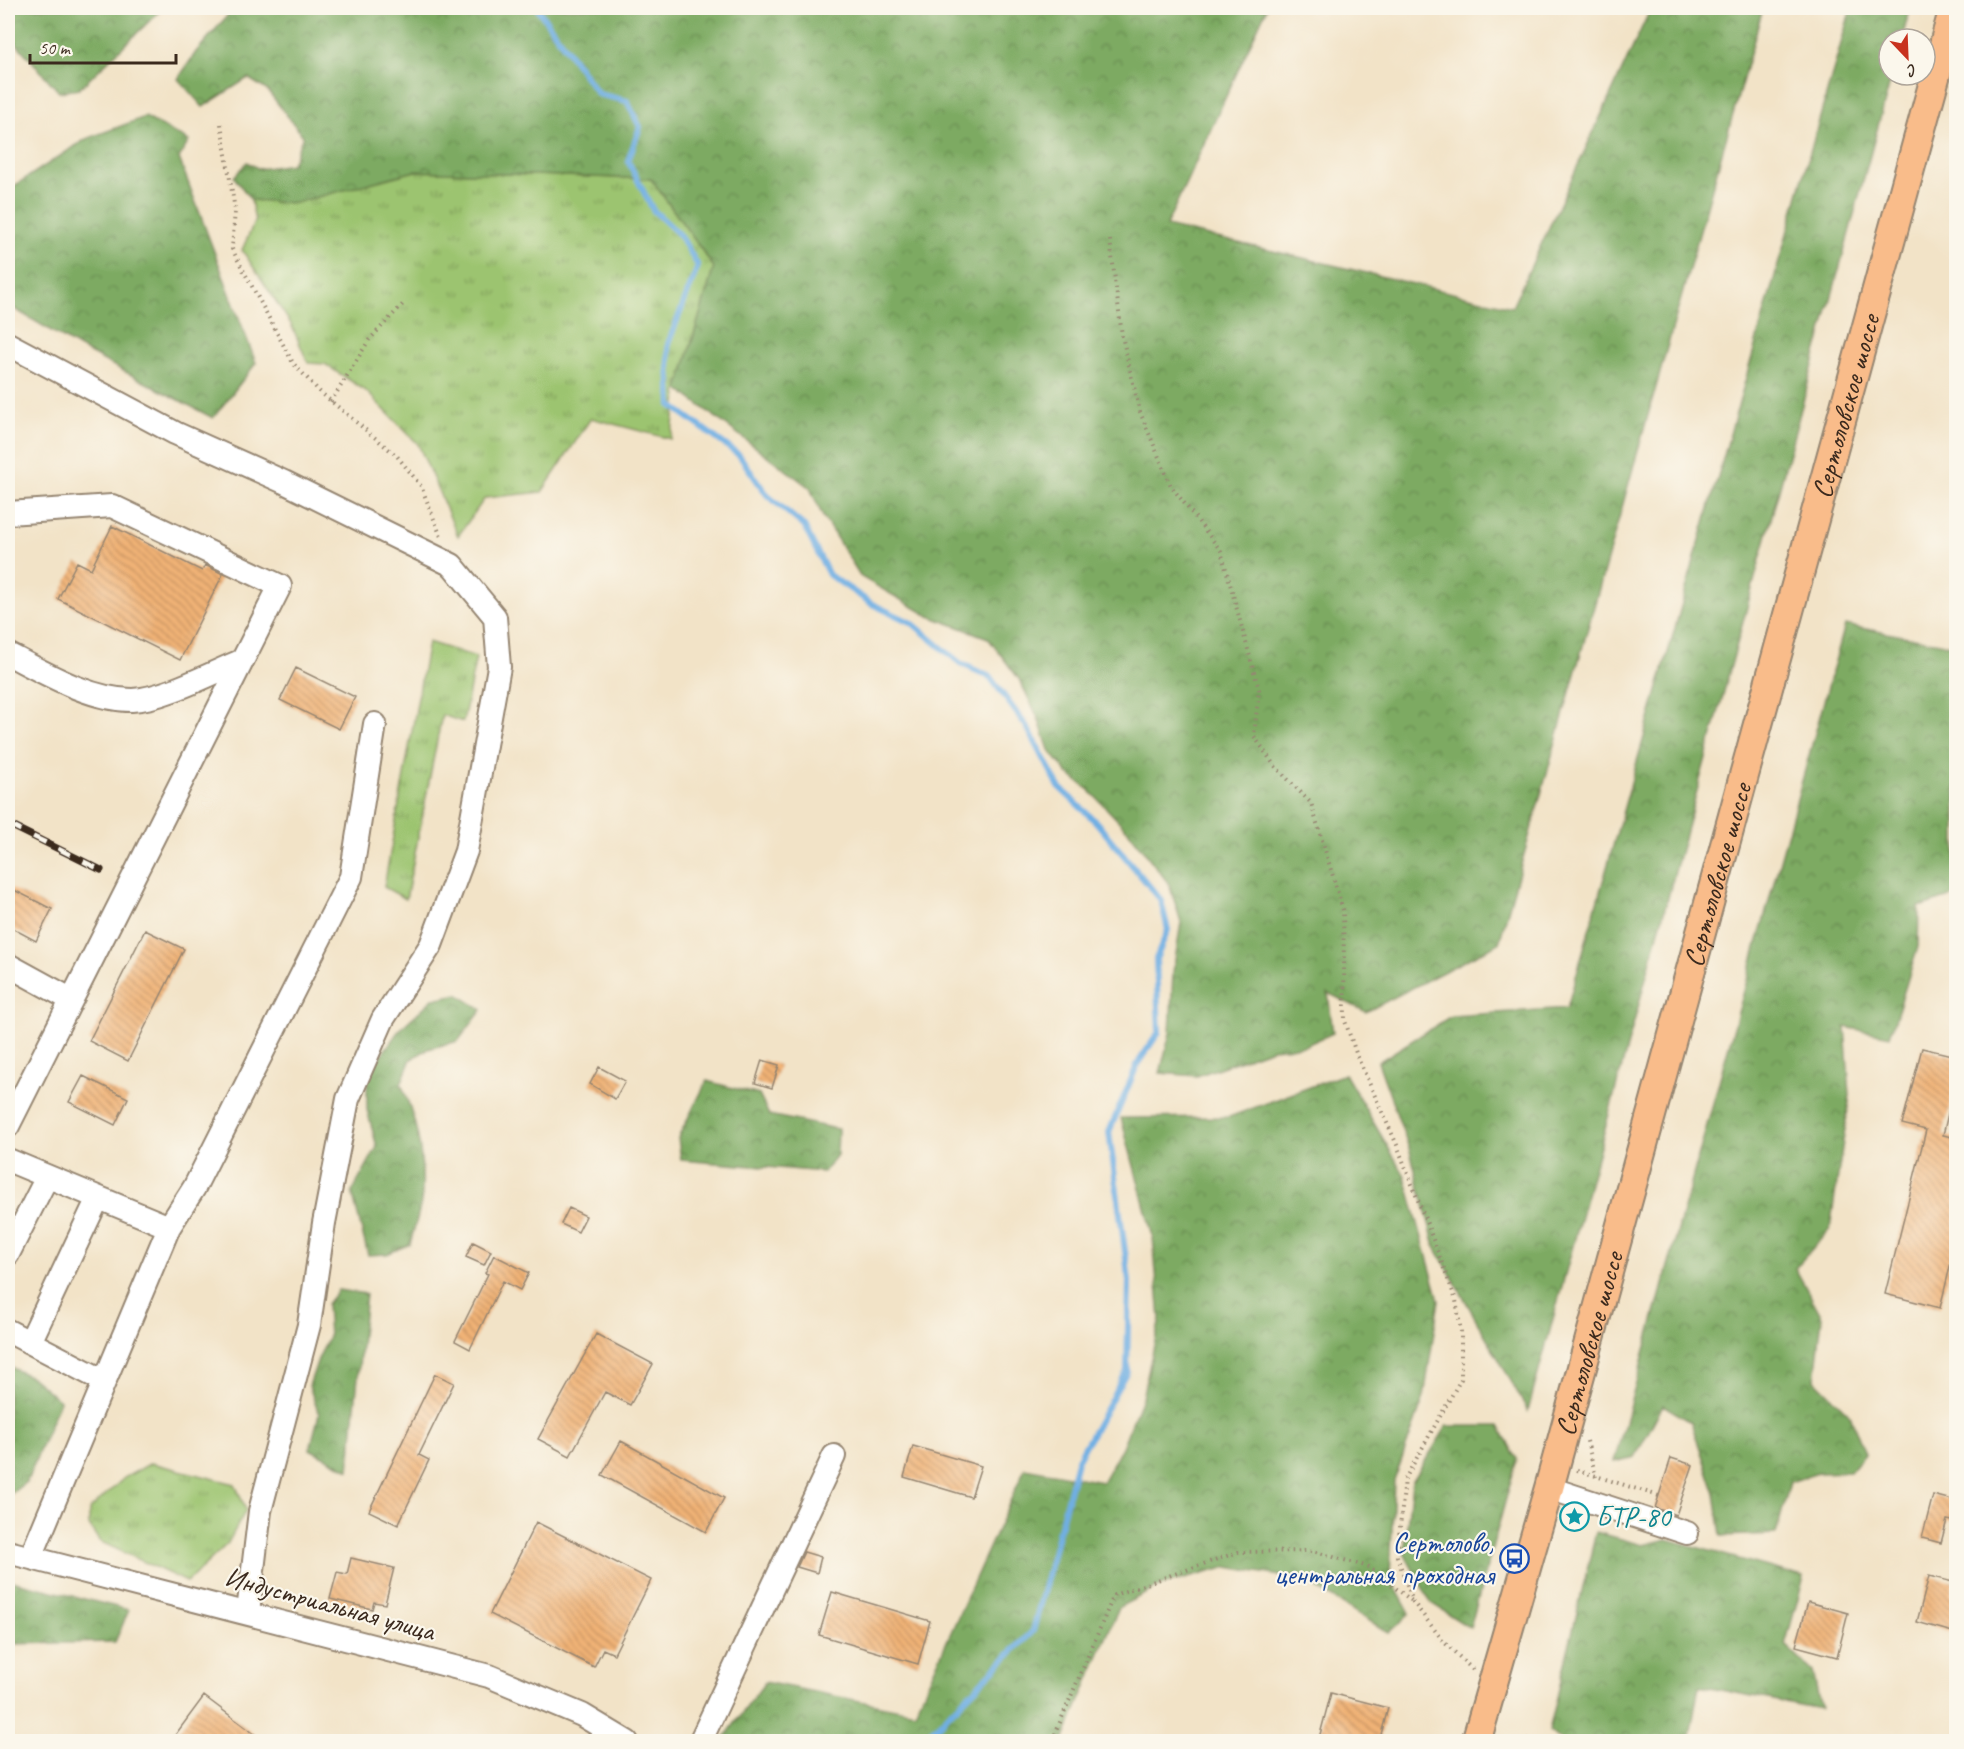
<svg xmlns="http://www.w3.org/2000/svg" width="1964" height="1749" font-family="Caveat,sans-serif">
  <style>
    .grass { fill: url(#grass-tufts); stroke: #6c7746; stroke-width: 1.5 }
    .forest { fill: url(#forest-crowns); stroke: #5c6a40; stroke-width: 1.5 }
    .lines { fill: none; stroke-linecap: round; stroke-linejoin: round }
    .stream { stroke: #70afe3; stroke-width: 6 }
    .building { fill: url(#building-back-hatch) }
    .minor-casing { stroke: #968672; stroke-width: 26 }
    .major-casing { stroke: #968672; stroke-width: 32 }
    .path { stroke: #968672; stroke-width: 4; stroke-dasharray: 1.5 4.5; stroke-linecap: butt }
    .minor { stroke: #fff; stroke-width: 22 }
    .major { stroke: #f9bc8a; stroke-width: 28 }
    .rail-casing { stroke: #3b2a1e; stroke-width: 7 }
    .rail { stroke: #fbf7ec; stroke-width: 4.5; stroke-dasharray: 14; stroke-linecap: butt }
    .labels { text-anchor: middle; stroke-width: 4.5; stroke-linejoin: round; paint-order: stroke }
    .street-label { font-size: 28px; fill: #3b2a1e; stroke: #fbf7ec }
    .culture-label { font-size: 28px; fill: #0d838f; stroke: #fbf7ec; text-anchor: start }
    .transit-label { font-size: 28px; fill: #164399; stroke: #fbf7ec; text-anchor: end }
  </style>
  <defs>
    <pattern id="grass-tufts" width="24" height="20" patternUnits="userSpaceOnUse" patternTransform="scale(1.5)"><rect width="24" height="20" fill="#9cc46f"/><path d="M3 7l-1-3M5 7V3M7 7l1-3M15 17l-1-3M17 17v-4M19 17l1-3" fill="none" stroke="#809f5b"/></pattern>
    <pattern id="forest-crowns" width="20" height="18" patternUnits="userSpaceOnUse" patternTransform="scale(1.5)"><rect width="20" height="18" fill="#7daa62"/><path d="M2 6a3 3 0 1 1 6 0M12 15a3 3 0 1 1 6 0" fill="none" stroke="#688b50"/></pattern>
    <pattern id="building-back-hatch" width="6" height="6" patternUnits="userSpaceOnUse" patternTransform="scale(1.5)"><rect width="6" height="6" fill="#f0b276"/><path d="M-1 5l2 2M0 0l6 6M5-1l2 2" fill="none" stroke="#c49160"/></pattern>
  </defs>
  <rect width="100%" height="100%" fill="#fbf7ec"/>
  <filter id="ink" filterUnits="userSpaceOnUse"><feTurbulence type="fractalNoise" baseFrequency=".0167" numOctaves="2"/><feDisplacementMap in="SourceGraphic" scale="12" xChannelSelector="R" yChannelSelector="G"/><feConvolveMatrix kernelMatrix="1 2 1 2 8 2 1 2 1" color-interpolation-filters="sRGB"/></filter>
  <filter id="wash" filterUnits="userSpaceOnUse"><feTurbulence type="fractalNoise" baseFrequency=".008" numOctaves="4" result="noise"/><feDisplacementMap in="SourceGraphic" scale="24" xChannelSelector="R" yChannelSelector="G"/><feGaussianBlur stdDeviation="1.35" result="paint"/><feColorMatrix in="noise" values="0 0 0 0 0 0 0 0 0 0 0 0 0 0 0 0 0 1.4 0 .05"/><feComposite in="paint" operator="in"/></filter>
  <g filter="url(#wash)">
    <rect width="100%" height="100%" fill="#f2e3c7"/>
    <path class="grass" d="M415,171L651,179L714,267L678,389L671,439L591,418L542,492L485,498L458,536L418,444L366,391L325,364L308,363L291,324L242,250L255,221L251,200L295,203Z
      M428,642L476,657L463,722L442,715L406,899L384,887Z
      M151,1463L235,1484L246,1510L228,1543L187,1582L99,1541L89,1525V1510L124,1478Z"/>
    <path class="forest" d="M8,8H163L79,89L59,92L8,34Z
      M234,8H1267L1166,226L1512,307L1651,8H1763L1499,943L1366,1012L1328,993L1333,1033L1304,1046L1272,1049L1197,1076L1160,1073L1170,1033L1173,972L1181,922L1169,884L1129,832L1089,790L1068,774L1049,750L1038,718L1019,679L988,638L929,616L861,577L823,517L810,488L678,389L714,267L651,179L415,171L295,203L251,200L234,177L247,162L259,169L292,164L303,136L268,91L248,78L203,107L178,79L196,52Z
      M1851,8H1910L1902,39H1889V75H1892L1528,1411L1435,1247L1410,1151L1378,1062L1451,1016L1567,1008Z
      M145,117L189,141L179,158L256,363L213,418L80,348L8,305V190L86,139Z
      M1845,625L1956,646V895L1919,907L1918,947L1890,1036L1845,1027L1850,1095L1830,1229L1795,1268L1822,1317L1815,1380L1850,1415L1865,1454L1850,1472L1818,1473L1790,1482L1776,1534L1721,1536L1715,1494L1691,1422L1663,1405L1635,1457L1614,1462Z
      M458,994L482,1010L458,1041L428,1049L411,1059L401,1084C416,1118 424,1156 422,1194C421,1210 414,1228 410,1244L387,1254L368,1255L352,1192L377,1147L367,1110V1075L400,1029L433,999Z
      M1345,1074L1405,1176L1439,1300L1424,1397L1394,1481L1390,1577L1410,1614L1389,1633L1304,1580L1228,1567L1162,1585L1119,1607L1063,1741H722L765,1682L915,1712L1025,1468L1102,1482L1122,1447L1142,1398L1160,1319L1153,1237L1121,1118L1229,1117Z
      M707,1081L759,1095L769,1115L838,1129L837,1155L824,1172L681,1160L678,1138Z
      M338,1290L366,1294L349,1470L310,1449L319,1414L309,1386L318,1359L329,1336L327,1304Z
      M8,1366L33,1378L60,1401L27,1481L8,1496Z
      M1447,1426H1499L1517,1459L1470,1628L1431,1603L1404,1553L1412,1482Z
      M1596,1532L1643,1545L1667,1539L1804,1577L1785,1645L1813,1672L1821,1709L1699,1686L1689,1741H1561L1549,1731Z
      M8,1580L129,1610L115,1642L8,1644Z"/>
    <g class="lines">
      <path class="stream" d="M537,8L598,94L627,101L640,127L628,161L653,210L680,235L698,266L668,344L671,405L739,455L767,495L804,526L829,575L872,604L912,623L960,663L990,677L1027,727L1059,787L1096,822L1161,900L1168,930L1156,959L1159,1032L1138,1063L1109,1132L1129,1281L1127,1371L1077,1461L1033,1631L921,1742"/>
    </g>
    <g id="blocks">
      <path class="building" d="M112,526L202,571L205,565L223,574L180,660L58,599L77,562L91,569Z
        M296,668L355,697L339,729L280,700Z
        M8,887L52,909L36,941L8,926Z
        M145,930L184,949L128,1061L89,1041Z
        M1922,1048L1956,1056V1080L1943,1135L1956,1138V1242L1940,1308L1885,1294L1926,1130L1902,1124Z
        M762,1060L779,1065L772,1088L755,1083Z
        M599,1067L625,1081L615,1099L590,1084Z
        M83,1076L128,1098L115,1125L69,1102Z
        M569,1208L586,1216L578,1232L561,1224Z
        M473,1242L491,1251L484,1265L466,1257Z
        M494,1255L529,1273L520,1290L503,1281L470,1349L455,1341L488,1274L485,1273Z
        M596,1334L653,1364L630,1405L605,1392L570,1456L538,1439Z
        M435,1374L454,1383L419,1455L429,1460L398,1525L369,1511Z
        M621,1441L724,1498L706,1532L602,1475Z
        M913,1446L981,1466L971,1497L904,1477Z
        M1671,1458L1693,1465L1676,1515L1655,1508Z
        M1933,1495L1956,1501V1522L1947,1520L1941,1543L1922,1538Z
        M536,1522L651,1580L614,1654L603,1649L594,1667L490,1614Z
        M804,1552L821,1557L817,1573L797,1567Z
        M351,1558L394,1568L385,1604L374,1602L372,1609L330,1599L337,1572L347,1574Z
        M1929,1576L1953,1582L1950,1595L1956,1596V1633L1917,1622Z
        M832,1592L930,1621L918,1664L819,1635Z
        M1808,1602L1848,1613L1837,1657L1796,1646Z
        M1331,1693L1388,1708L1379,1742H1318Z
        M204,1696L265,1742H170Z"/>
    </g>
  </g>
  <g filter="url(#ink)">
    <use href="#blocks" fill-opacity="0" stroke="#968672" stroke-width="1.5"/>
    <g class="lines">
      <defs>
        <path id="minor" d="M8,344L175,433L284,482L452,565L495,617L499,667L466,851L431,945L383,1019L348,1099L324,1223L309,1325L260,1511L248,1612
          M8,513L112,506L280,586L8,1126
          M8,654C45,673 90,700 132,700C163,699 212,673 241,661
          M8,965L70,999
          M8,1160L169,1227L31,1557
          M169,1227L194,1188L351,877L375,724
          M8,1254L47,1177
          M8,1331L104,1381
          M30,1342L98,1198
          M1549,1488L1687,1533
          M8,1552L489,1676L582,1715L627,1742
          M700,1742L834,1456"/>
        <g id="major">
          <path id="s1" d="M1476,1742L1549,1488L1954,8"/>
        </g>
      </defs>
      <use href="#minor" class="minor-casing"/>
      <use href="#major" class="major-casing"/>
      <path class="path" d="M221,124L235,210L232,249L293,363L320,392L397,456L421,486L441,537
        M1110,240L1122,336L1140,412L1171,486L1221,551L1259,690L1254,736L1274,765L1311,803L1343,910L1345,1021L1357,1056L1397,1145L1456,1300L1461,1332V1379L1405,1479L1397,1556L1413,1602L1444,1642L1473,1670
        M331,402L369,340L403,304
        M1587,1441L1596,1477
        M1577,1470L1659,1496
        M1526,1738L1530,1742
        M1046,1742L1055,1734L1114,1595L1238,1552L1312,1551L1369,1567L1412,1601"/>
      <use href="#minor" class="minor"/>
      <use href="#major" class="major"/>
      <defs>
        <path id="rail" d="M8,824L101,870"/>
      </defs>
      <use href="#rail" class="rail-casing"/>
      <use href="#rail" class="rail"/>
    </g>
  </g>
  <defs>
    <symbol id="sight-ring" viewBox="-11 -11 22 22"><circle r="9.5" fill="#fbf7ec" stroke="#0f9aa8" stroke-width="1.5"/><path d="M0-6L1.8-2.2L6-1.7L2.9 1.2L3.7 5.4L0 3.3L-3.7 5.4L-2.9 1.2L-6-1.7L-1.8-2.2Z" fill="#0f9aa8"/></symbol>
    <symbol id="bus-ring" viewBox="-11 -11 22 22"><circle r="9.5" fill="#fbf7ec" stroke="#1a4fb4" stroke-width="1.5"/><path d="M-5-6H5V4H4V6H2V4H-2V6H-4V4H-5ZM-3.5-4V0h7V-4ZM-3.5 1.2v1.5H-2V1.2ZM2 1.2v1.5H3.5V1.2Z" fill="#1a4fb4"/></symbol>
  </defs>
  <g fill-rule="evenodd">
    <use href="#sight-ring" x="1558" y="1500" width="33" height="33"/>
    <use href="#bus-ring" x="1498" y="1542" width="33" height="33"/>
  </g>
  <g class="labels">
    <g class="street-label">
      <text dy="10" stroke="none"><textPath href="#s1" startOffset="1386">Сертоловское шоссе</textPath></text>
      <text dy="10" stroke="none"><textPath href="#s1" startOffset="900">Сертоловское шоссе</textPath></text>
      <text dy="10" stroke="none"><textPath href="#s1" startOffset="414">Сертоловское шоссе</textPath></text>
      <text transform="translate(330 1603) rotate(15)" y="10">Индустриальная улица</text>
    </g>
    <g class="culture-label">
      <text x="1596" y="1526">БТР-80</text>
    </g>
    <g class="transit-label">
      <text x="1494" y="1552">Сертолово,<tspan x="1494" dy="32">центральная проходная</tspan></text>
    </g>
  </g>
  <rect width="1964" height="1749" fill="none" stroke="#fbf7ec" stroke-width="30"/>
  <g transform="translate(1907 57) rotate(157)"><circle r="28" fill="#fbf7ec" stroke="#aea59a" stroke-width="1.5"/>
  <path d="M0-4.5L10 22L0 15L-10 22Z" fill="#c8321e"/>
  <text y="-9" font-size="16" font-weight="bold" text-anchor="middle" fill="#3b2a1e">С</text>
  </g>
  <path d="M30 54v9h146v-9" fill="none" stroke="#3b2a1e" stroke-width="3"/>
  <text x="39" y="54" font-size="18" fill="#3b2a1e" stroke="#fbf7ec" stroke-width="4.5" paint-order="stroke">50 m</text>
</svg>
